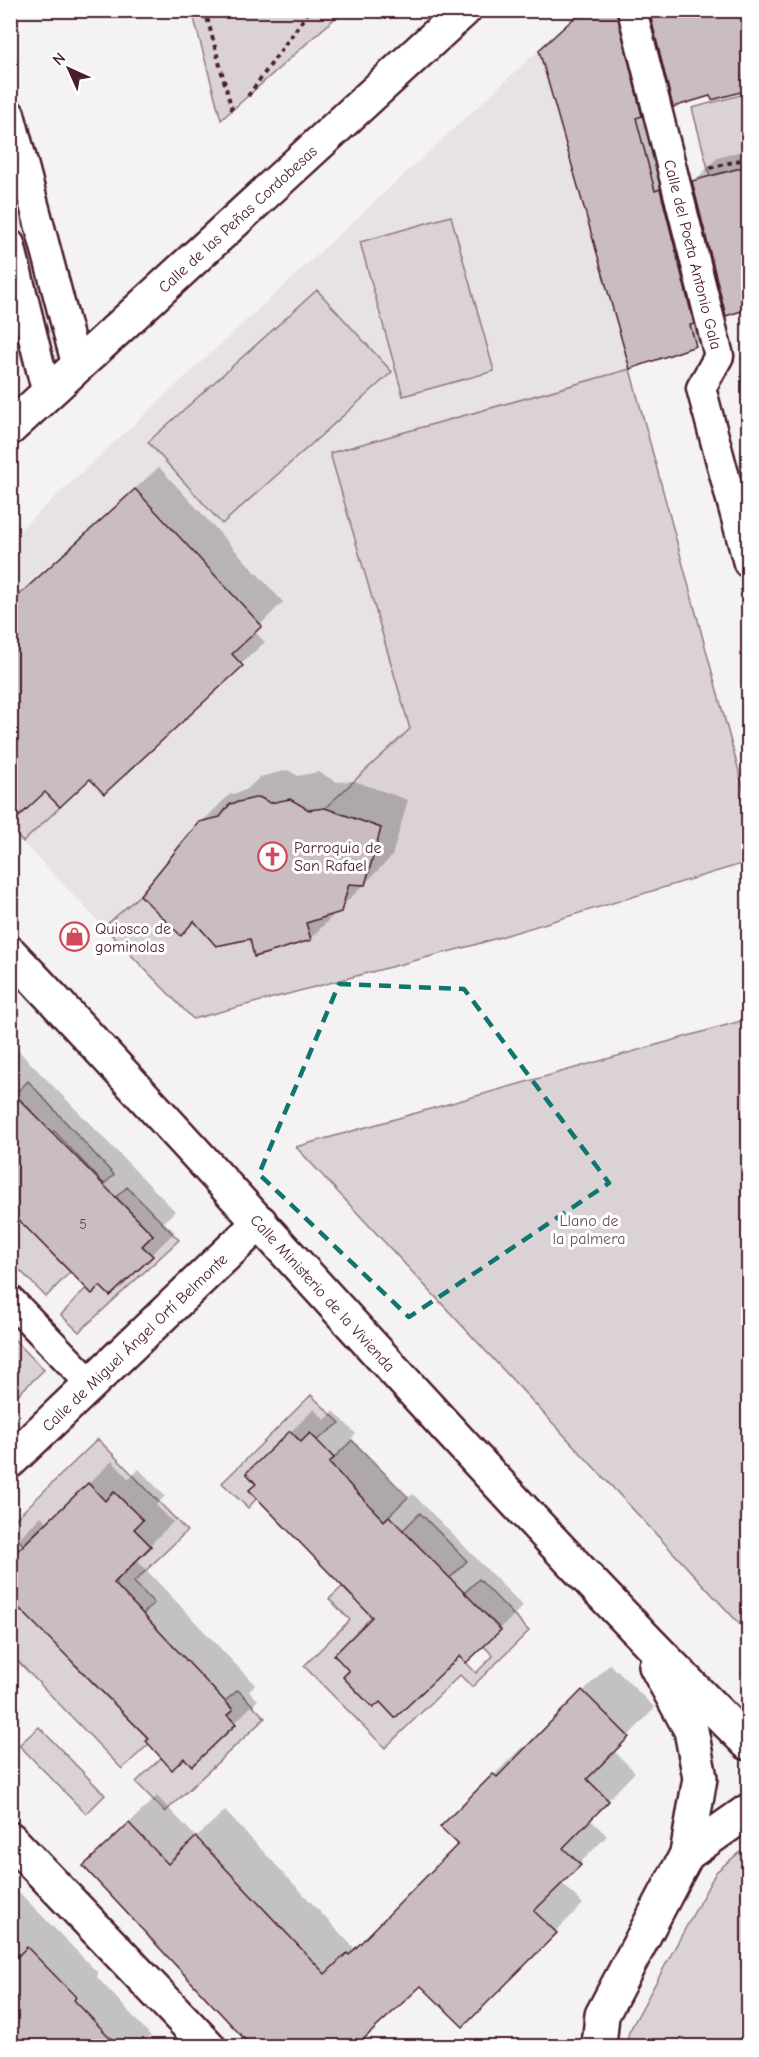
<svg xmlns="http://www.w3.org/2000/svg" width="759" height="2057" font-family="'Comic Neue',sans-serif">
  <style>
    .built { fill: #e7e2e3 }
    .green { fill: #dbd2d5; stroke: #927880; stroke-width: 1.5 }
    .shadow { fill: #0003 }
    .building { fill: #cabdc1; stroke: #4a1f2b; stroke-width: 1.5 }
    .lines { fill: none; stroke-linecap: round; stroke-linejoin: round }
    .pedestrian-casing { stroke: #4a1f2b; stroke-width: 33 }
    .minor-casing { stroke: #4a1f2b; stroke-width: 38 }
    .tertiary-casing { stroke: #4a1f2b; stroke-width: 38 }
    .secondary-casing { stroke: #4a1f2b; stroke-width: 38 }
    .path { stroke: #4a1f2b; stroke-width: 4; stroke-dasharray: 4.5 4.5; stroke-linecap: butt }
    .pedestrian { stroke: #fff; stroke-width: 28 }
    .minor { stroke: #fff; stroke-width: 33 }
    .tertiary { stroke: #fff; stroke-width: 33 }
    .secondary { stroke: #fff; stroke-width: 33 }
    .marked { fill: none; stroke: #0f766e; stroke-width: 4.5; stroke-dasharray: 12 8; stroke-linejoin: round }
    .labels { text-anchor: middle; stroke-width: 6; stroke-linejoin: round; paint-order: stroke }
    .number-label { font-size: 14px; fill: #6a4650 }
    .street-label { font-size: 16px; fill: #4a1f2b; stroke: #fff }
    .poi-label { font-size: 16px; fill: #4a1f2b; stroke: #fff; text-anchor: start }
    .park-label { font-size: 16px; fill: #6e4c56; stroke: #fff }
  </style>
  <rect width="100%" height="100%" fill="#f4f2f2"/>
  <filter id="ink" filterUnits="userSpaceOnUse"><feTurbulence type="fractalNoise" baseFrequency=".0167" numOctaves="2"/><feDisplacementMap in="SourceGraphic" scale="12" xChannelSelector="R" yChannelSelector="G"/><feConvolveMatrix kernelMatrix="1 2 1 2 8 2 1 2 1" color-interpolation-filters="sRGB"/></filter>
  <g filter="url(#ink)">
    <path class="built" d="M539,50L630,369L330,453L410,729L325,808L309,810L290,799L270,803L259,797L230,804L220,817L199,822L140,895L104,927L11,830V825L27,809L11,792V538Z"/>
    <path class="green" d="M192,11V10L343,11L221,120Z
      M748,93V166L710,176L692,108Z
      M451,216L494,371L403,396L360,242Z
      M317,290L392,372L222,524L148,442Z
      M630,369L748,805V862L474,945L193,1019L104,927L140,895L181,935L194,921L216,946L250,939L255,957L311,940L306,923L341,912L349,884L365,885L381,828L325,808L410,729L330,453Z
      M11,754L60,807L23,842L11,830V825L27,809L11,792Z
      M748,1019V1633L296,1147Z
      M28,1081L114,1175L104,1184L54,1131L40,1141L35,1115L15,1094Z
      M127,1187L179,1240L79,1332L61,1315L86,1288L92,1294L100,1286L110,1296L153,1256L142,1246L153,1235L116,1197Z
      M12,1213L70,1272L46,1297L11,1261Z
      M11,1336L44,1370L11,1401Z
      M311,1395L340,1423L317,1440L310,1434L301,1442L290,1431L256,1484L249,1490L257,1498L248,1508L222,1483Z
      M98,1439L187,1531L134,1582L154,1603L143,1614L116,1603L114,1583L151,1547L134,1529L142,1520L115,1492L105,1501L88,1483L23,1545L11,1531V1523Z
      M352,1440L408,1497L384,1521L329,1463Z
      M420,1513L467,1561L449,1579L402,1531Z
      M479,1579L529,1631L472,1687L460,1675L385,1748L304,1666L350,1620L329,1599L342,1587L351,1596L359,1589L389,1581L349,1671L343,1677L373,1708L380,1702L395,1718L460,1656L476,1673L493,1656L484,1646L500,1630L464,1593Z
      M22,1609L81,1654L73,1663L149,1739L147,1741L149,1744L122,1769L11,1654V1621Z
      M238,1690L265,1718L165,1812L136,1782L162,1757L172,1769L184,1758L192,1765L236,1725L227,1715L233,1709L225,1701Z
      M39,1727L105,1795L86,1814L19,1745Z
      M748,1849V2046H626L629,2032L716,1872L741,1851Z"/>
    <path class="shadow" d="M582,10H748V88L713,98L711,94L670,86L664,91L683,164L688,163L693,182L717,158L748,149V308L727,314L722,294L718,298L723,316L695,344L540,51Z
      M159,467L283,602L254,631L265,642L104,792L90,777L10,752V602Z
      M288,770L298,776L318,772L337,782L354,781L408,800L392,856L310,939L251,937L201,823L229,795L246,790L260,777Z
      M10,1042L175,1211L164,1222L175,1232L110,1294L10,1209Z
      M314,1409L325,1420L334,1411L356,1434L351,1439L408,1498L413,1494L523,1606L500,1629L460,1653L351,1671L374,1617L258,1483L272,1450Z
      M112,1461L129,1479L139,1469L165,1496L156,1505L173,1522L136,1559L255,1685L249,1691L258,1700L192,1764L185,1756L151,1739L10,1597V1547L41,1516L48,1523Z
      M610,1664L655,1708L614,1751L635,1772L590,1819L607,1836L561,1882L583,1904L463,2025L421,1984L354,2046H255L85,1866L157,1796L196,1837L225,1811L354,1948L377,1928L461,1844L442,1827L522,1747L525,1750Z
      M10,1883L98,1973L97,1977L151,2036L141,2046H10Z"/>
    <path class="building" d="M583,10H616L642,116L636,118L655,191L660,189L694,324L690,325L696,346L630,369L539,50Z
      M649,10H748V90L712,100L710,96L673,107Z
      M748,166V309L726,316L692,181Z
      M135,489L262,626L232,654L243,666L104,794L90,779L60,807L45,792L10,825V603Z
      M259,797L270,803L290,799L309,810L325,808L381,828L365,885L349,884L341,912L306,923L311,940L254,957L250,939L216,946L194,921L181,936L140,895L199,822L220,817L230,804Z
      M10,1090L153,1235L142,1246L153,1256L110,1296L100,1286L92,1294L10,1211Z
      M290,1431L301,1442L310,1433L334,1458L329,1463L384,1521L389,1516L501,1630L466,1663L460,1656L395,1718L380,1702L373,1708L343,1677L349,1671L334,1655L372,1617L249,1490L256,1484L246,1473Z
      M88,1483L105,1501L114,1492L143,1520L134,1529L151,1546L114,1583L233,1710L227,1715L236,1724L192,1766L184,1758L172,1770L146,1741L149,1739L10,1599V1558Z
      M582,1690L629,1737L587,1779L609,1801L563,1848L581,1865L534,1911L557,1933L463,2027L421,1986L356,2046H251L83,1866L129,1823L168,1864L196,1837L325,1974L347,1953L349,1955L458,1844L440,1827L493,1774L497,1777Z
      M27,1947L76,1997L74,2000L118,2046H10V1964Z"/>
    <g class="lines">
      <defs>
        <g id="pedestrian">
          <path id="s1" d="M632,10L719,356L701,388L748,563"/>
          <path d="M10,114L77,367"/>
          <path d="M10,244L47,394"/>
          <path d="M10,1300L91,1384"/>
        </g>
        <g id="minor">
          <path id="s2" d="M10,1461L260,1222"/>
          <path d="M10,1839L208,2046"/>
        </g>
        <g id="tertiary">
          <path id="s3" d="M10,428L464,10"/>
          <path id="s4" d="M10,953C258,1215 493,1489 748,1743"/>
          <path d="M656,1666L691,1730L700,1778L687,1854"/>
        </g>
        <path id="secondary" d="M599,2046L602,2015L687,1854L748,1811"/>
      </defs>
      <use href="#pedestrian" class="pedestrian-casing"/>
      <use href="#minor" class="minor-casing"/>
      <use href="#tertiary" class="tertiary-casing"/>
      <use href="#secondary" class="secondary-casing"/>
      <path class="path" d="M205,10L232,110
        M343,10V11
        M248,96L310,10
        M710,168L748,158"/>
      <use href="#pedestrian" class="pedestrian"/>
      <use href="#minor" class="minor"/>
      <use href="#tertiary" class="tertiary"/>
      <use href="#secondary" class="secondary"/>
    </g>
  </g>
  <path class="marked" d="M339,984L464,989L609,1183L409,1317L259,1174Z"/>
  <defs>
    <symbol id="church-ring" viewBox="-11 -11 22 22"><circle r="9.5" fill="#fff" stroke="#d1495b" stroke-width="1.5"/><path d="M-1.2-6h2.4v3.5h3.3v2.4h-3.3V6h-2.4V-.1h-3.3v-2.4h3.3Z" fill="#d1495b"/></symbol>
    <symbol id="shop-ring" viewBox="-11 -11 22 22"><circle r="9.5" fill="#fff" stroke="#d1495b" stroke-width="1.5"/><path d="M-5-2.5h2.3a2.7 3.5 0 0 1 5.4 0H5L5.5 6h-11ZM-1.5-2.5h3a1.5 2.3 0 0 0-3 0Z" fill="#d1495b"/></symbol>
  </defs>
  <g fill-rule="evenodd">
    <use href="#church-ring" x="256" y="840" width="33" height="33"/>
    <use href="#shop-ring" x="58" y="920" width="33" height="33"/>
  </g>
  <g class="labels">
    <g class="number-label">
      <text x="83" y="1229">5</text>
    </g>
    <g class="street-label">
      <text dy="6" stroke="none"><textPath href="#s3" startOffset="309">Calle de las Peñas Cordobesas</textPath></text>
      <text dy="6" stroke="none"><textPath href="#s1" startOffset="252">Calle del Poeta Antonio Gala</textPath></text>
      <text dy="6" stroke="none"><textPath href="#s4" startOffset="462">Calle Ministerio de la Vivienda</textPath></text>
      <text dy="6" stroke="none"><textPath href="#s2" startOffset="172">Calle de Miguel Ángel Ortí Belmonte</textPath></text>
    </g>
    <g class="poi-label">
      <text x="294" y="853">Parroquia de<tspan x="294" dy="18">San Rafael</tspan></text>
      <text x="95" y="934">Quiosco de<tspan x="95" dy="18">gominolas</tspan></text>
    </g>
    <g class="park-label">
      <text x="589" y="1226">Llano de<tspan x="589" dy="18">la palmera</tspan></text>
    </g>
  </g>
  <rect width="759" height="2057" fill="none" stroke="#fff" stroke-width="36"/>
  <rect x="18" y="18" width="723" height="2021" fill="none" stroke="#4a1f2b" stroke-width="2" filter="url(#ink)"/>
  <g transform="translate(69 69) rotate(315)" stroke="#ffffff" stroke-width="4.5" paint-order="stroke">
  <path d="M0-4.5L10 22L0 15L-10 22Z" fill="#4a1f2b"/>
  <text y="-9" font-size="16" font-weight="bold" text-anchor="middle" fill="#4a1f2b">N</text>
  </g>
</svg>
